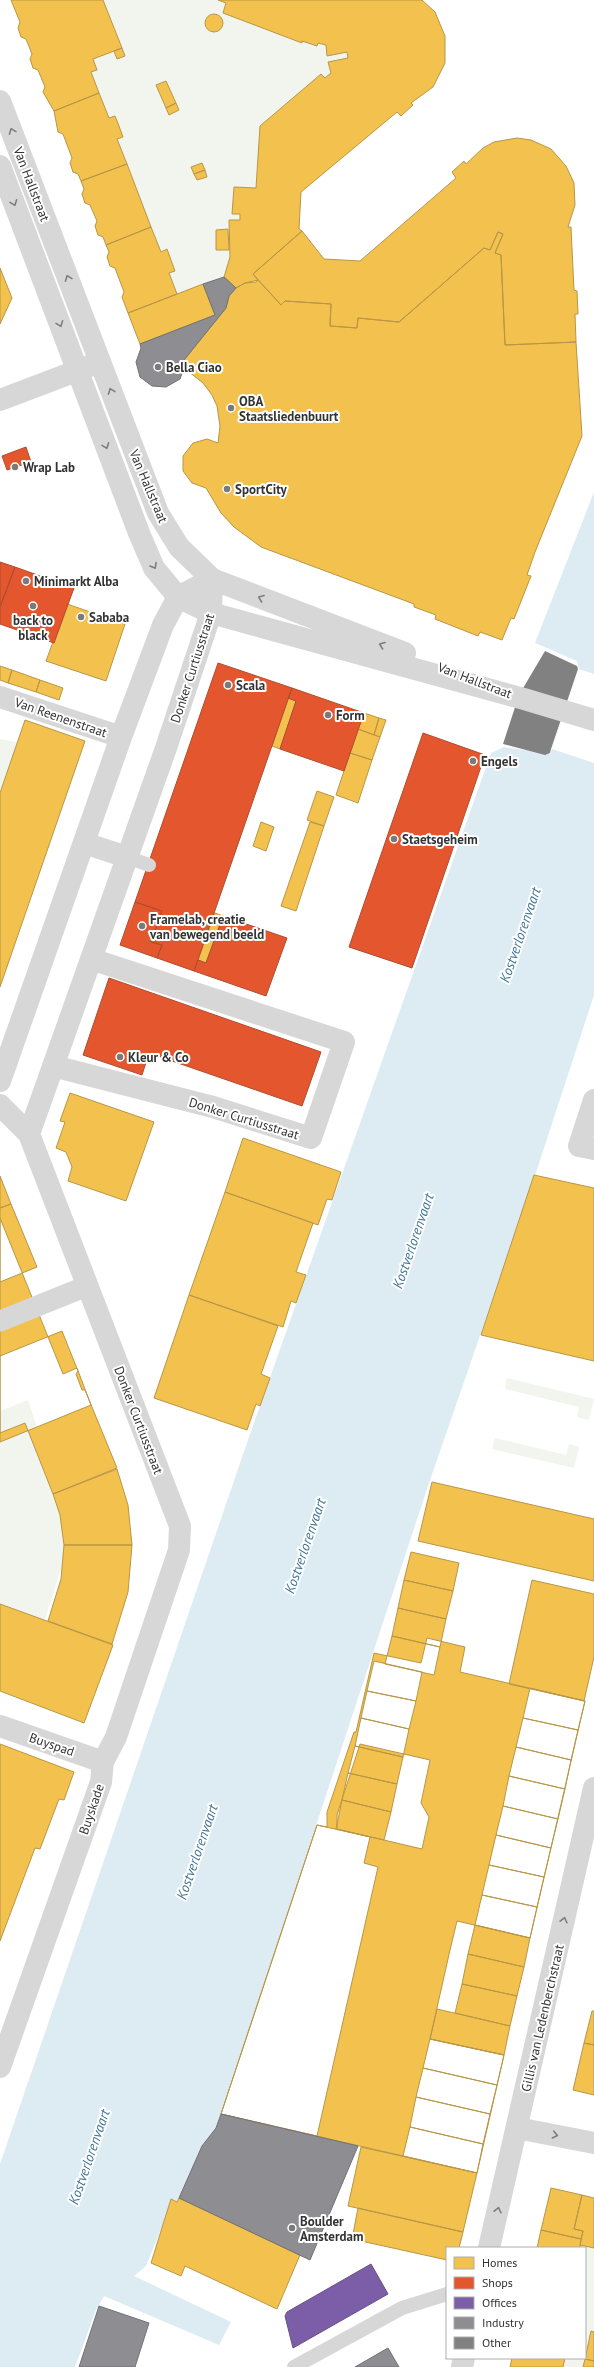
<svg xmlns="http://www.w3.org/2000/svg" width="594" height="2367" font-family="'PT Sans',sans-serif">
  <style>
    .green { fill: #f1f5ed }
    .water { fill: #ddebf3 }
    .pier { fill: #fff }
    .homes { fill: #f2c14e; stroke: #b99646; fill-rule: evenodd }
    .shops { fill: #e4572e; stroke: #af4c30 }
    .offices { fill: #7b5ea7; stroke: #655184 }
    .industry { fill: #8d8d92; stroke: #727276 }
    .building { fill: #818181 }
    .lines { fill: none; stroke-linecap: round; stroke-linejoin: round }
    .service { stroke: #d7d7d7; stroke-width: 14 }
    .pedestrian { stroke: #d7d7d7; stroke-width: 21 }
    .minor { stroke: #d7d7d7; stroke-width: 22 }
    .tertiary { stroke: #d7d7d7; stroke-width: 22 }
    .oneway { stroke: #7d7d7d }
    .poi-dot { fill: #7a7a7a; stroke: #fff; stroke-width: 1.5 }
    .labels { text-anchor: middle; stroke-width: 4; stroke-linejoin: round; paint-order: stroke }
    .street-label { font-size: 13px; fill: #333; stroke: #fff }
    .poi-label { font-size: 13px; font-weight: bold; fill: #333; stroke: #fff; text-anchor: start }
    .water-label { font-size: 14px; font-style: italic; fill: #3f7597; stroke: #fff }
  </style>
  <rect width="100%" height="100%" fill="#fff"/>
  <path class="green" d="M33,0H330L386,52L301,133L291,258L165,320Z
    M0,739L37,746L0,835Z
    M507,1378L594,1399L589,1420L577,1417L579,1407L505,1389Z
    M28,1400L57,1488L68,1547L39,1638L0,1624V1411Z
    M495,1438L566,1455L569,1444L579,1447L574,1468L492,1449Z
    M572,2224L594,2230V2367H539L541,2358H585V2248H566Z"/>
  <path class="water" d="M594,492V995L529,1194L428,1486L218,2123L181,2204L173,2200L146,2266L134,2276L231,2322L219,2345L104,2296L96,2310L75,2367H0V2164L249,1437L491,753L504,747L550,754L579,669L577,661L535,643Z"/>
  <path class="pier" d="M579,669L594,674V763L552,749Z"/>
  <path class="homes" d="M11,0H103L122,48L93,59L97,70L91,72L99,93L54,111L43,92L45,87L38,70L33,68L30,59L32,54L26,39L21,37L18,28L20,22Z
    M218,0H422L435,12L445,36V63L433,87L411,103L413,105L401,116L397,112L301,192L299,229L302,231L253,274L258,280L256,282L245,283L236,288L224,277L230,257L229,220H240V214H232L234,187L256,188L260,126L321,74L325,78L331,73L328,62L348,58L347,52L327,56L326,45L318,43L317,46L302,41V43L223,13L226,3Z
    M205 23a9 9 0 1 1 18 0a9 9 0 1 1-18 0Z
    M122,48L125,56L117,59L114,51Z
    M166,81L176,103L166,108L156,85Z
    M99,93L109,118L115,116L119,126L123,137L117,139L127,164L81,181L78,174L73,172L70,163L72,158L63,134L58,132L54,111Z
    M176,103L179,110L169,115L166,108Z
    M517,138L531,140L551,149L566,166L574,183L575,205L568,227H571L574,290L577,291L578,314H575L576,342L505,345L501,255L495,253L503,234L498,232L490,250L484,248L399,322L358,318L357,328L330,326L331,304L285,301L281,305L253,274L302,231L324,259L360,261L456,178L452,172L464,161L466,164L483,148L494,142Z
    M202,163L205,170L194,174L191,167Z
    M127,164L151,227L106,245L103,237L98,235L95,226L97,221L90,205L85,203L82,194L84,189L81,181Z
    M205,170L207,177L197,180L194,174Z
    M151,227L161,252L167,249L175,271L169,273L177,294L128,313L122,297L124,292L115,268L110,266L107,257L109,252L106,245Z
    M228,229L229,250H216V230Z
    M498,232L503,234L495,253L501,255L505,345L576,342L582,436L535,552L527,575L531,576L514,619L511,618L502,640L480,632L478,636L435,619L436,615L414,607V604L261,547L234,527L221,513L206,488L192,483L183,471V456L193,443L207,439L218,443L220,426L217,406L212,395L203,383L184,368V360L226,308L229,296L236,288L245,283L258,280L281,305L285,301L331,304L330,326L357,328L358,318L399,322L484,248L490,250Z
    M0,268L12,298L0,324Z
    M203,284L215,315L140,344L128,313Z
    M67,604L125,624L106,681L46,661Z
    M0,666L12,670L8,683L0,680Z
    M12,670L40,680L36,692L8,683Z
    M40,680L63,688L59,700L36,692Z
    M288,698L296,701L280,749L272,746Z
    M364,713L379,718L374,735L358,729Z
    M379,718L386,720L380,737L374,735Z
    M25,720L85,741L0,987V793Z
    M358,729L380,737L372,760L350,753Z
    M350,753L372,760L358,803L336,795Z
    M317,791L334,797L324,826L307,820Z
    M261,822L274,827L266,851L253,846Z
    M310,822L324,826L296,911L281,906Z
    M215,913L223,916L206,963L198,960Z
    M70,1093L154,1122L126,1201L68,1181L72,1167L66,1152L56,1148L65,1122L60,1121Z
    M243,1138L341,1172L332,1200L327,1199L318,1225L225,1192Z
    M534,1175L594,1188V1361L481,1335Z
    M0,1176L11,1204L0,1208Z
    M225,1192L313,1223L296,1272L306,1275L296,1303L291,1301L283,1327L189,1295Z
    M11,1204L37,1267L0,1282V1208Z
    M0,1218L63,1374L77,1368L91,1405L0,1442Z
    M189,1295L278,1326L261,1374L270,1378L260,1406L256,1404L247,1430L154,1398Z
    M62,1331L78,1371L76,1374L82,1390H85L117,1468L53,1494L25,1423L0,1433V1356Z
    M117,1469L128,1505L132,1545H64L60,1515L53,1494Z
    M432,1482L594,1519V1581L418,1541Z
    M64,1545H132L128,1592L112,1644L48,1621L61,1579Z
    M411,1552L459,1563L453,1591L404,1580Z
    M404,1580L453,1591L446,1619L398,1608Z
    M532,1580L594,1594V1657L584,1701L509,1684Z
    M0,1604L113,1645L84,1723L0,1691Z
    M398,1608L446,1619L440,1647L392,1636Z
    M392,1636L440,1647L434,1675L385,1664Z
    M427,1638L465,1647L460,1672L585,1701L530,1938L457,1921L450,1950L430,2039L504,2055L477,2173L221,2114L317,1825L327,1827V1812L354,1732H356L374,1653L421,1663ZM360,1744L430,1760L421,1803L429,1817L422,1849L337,1829V1815Z
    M374,1661L422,1672L416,1701L367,1691Z
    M530,1688L585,1701L578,1730L523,1718Z
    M367,1691L416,1701L409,1729L361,1718Z
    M361,1718L409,1729L403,1757L355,1746Z
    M523,1718L578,1730L571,1760L516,1747Z
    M0,1744L74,1772L64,1800L59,1799L40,1849L35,1848L0,1941Z
    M355,1746L403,1757L397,1784L348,1773Z
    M516,1747L571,1760L565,1789L509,1776Z
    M348,1773L397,1784L391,1812L342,1800Z
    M509,1776L565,1789L558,1819L503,1806Z
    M342,1800L391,1812L384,1840L336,1829Z
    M503,1806L558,1819L551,1848L496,1835Z
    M317,1825L370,1837L364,1863L378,1867L317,2136L221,2114Z
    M496,1835L551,1848L544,1877L489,1865Z
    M489,1865L544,1877L537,1907L482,1895Z
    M482,1895L537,1907L530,1938L475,1925Z
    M475,1925L530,1938L524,1967L468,1954Z
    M468,1954L524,1967L517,1996L462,1984Z
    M462,1984L517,1996L510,2026L455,2013Z
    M437,2009L510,2026L504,2055L430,2039Z
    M592,2011H594V2045L584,2043Z
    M430,2039L504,2055L497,2085L423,2068Z
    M584,2043L594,2045V2095L573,2090Z
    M423,2068L497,2085L490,2114L416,2097Z
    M416,2097L490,2114L483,2144L410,2127Z
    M410,2127L483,2144L477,2173L403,2156Z
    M361,2147L477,2173L463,2232L348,2206Z
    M551,2188L582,2195L574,2229L583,2231L581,2239L541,2230Z
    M582,2195L594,2198V2248L580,2245L583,2231L574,2229Z
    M179,2198L300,2255L277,2309L185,2266L181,2276L151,2263L171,2199L177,2202Z
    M358,2208L463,2232L459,2248H447V2260L352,2239Z
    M541,2230L581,2239L580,2248H537Z
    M591,2331L594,2332V2361L585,2359Z
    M512,2358H565L563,2367H510Z
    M585,2359L594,2361V2367H583Z"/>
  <path class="shops" d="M26,447L31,462L7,470L2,456Z
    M0,562L15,567L0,607Z
    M15,567L74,588L54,643L0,624V607Z
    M218,663L292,688L194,971L157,958L162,945L151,942L162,911L135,902Z
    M292,688L364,713L344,771L280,749L296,701L288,698Z
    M423,733L485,755L412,968L349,947Z
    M135,902L162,911L151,942L162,945L157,958L120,945Z
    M223,916L287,938L266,996L194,971L198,960L206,963Z
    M109,978L321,1052L302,1106L149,1053L142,1075L83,1055Z"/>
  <path class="offices" d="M371,2264L388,2294L293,2348L285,2316L287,2312Z"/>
  <path class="industry" d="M224,277L236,288L229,296L226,308L184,360L185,365L180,379L166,387L152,386L140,377L136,362L141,348L140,344L215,315L203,284Z
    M221,2114L358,2146L310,2260L179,2198L202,2146L216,2128Z
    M99,2306L149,2323L135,2367H79Z
    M388,2348L399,2367H355Z"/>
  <path class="building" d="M545,651L577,666L578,669L551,749L550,753L545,755L503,744L519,695Z"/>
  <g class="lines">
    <path class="service" d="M127,857L149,865
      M294,2367L402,2308L447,2294"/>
    <path class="pedestrian" d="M0,1321L87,1286"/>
    <path class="minor" d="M0,400L100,362
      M0,697L121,737
      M84,843L127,857
      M53,1066L213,1107L311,1138L344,1042L91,959
      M0,1081L121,737L163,625L178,597L212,579L211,613L166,748L29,1134
      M594,1100L579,1146L594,1149
      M0,1105L29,1134L180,1526L179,1550L116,1737L103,1762L101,1782L0,2067
      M0,1726L103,1762
      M517,2128L594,2143
      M489,2248L594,1788
      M462,2367L464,2358"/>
    <path class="tertiary" d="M0,101L158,513L179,547L212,579L405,653
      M0,166L139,533L154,568L178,597L211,613L524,699L594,720"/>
  </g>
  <defs><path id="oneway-chevron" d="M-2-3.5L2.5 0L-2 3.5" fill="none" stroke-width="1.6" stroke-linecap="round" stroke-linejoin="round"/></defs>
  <g class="oneway">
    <use href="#oneway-chevron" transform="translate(12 131) rotate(-111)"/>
    <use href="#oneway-chevron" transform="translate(14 203) rotate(69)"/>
    <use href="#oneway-chevron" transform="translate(68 278) rotate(-111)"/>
    <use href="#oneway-chevron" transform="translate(60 324) rotate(69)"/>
    <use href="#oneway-chevron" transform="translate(111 391) rotate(-111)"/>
    <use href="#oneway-chevron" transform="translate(106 446) rotate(69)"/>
    <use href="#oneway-chevron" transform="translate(154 566) rotate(60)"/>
    <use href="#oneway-chevron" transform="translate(261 598) rotate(-159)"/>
    <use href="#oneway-chevron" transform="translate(382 645) rotate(-159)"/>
    <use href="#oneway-chevron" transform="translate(564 1920) rotate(-77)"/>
    <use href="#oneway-chevron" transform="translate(555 2135) rotate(12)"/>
    <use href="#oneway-chevron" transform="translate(498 2210) rotate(-77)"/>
  </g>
  <g class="poi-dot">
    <circle cx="158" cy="367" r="4"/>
    <circle cx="231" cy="408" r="4"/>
    <circle cx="15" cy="467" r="4"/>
    <circle cx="227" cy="489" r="4"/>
    <circle cx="26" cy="581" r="4"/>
    <circle cx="33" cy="606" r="4"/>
    <circle cx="81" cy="617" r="4"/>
    <circle cx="228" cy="685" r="4"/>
    <circle cx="328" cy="715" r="4"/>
    <circle cx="473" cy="761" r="4"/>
    <circle cx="394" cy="839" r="4"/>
    <circle cx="142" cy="926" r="4"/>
    <circle cx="120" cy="1057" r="4"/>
    <circle cx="292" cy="2228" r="4"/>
  </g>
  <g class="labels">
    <g class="street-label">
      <text transform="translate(32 184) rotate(69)" y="5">Van Hallstraat</text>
      <text transform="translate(149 486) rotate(67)" y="5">Van Hallstraat</text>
      <text transform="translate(192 668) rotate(-72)" y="5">Donker Curtiusstraat</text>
      <text transform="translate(475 680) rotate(21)" y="5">Van Hallstraat</text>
      <text transform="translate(61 717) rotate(19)" y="5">Van Reenenstraat</text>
      <text transform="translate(244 1118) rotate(17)" y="5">Donker Curtiusstraat</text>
      <text transform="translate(139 1420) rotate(69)" y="5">Donker Curtiusstraat</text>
      <text transform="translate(52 1744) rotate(19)" y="5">Buyspad</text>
      <text transform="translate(91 1809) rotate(-71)" y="5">Buyskade</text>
      <text transform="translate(542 2018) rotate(-77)" y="5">Gillis van Ledenberchstraat</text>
    </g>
    <g class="poi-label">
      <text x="166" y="372">Bella Ciao</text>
      <text x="239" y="406">OBA<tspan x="239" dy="15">Staatsliedenbuurt</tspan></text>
      <text x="23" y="472">Wrap Lab</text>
      <text x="235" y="494">SportCity</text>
      <text x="34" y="586">Minimarkt Alba</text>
      <text x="89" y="622">Sababa</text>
      <text x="33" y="625" text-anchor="middle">back to<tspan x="33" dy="15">black</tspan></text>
      <text x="236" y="690">Scala</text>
      <text x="336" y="720">Form</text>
      <text x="481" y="766">Engels</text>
      <text x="402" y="844">Staetsgeheim</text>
      <text x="150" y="924">Framelab, creatie<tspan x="150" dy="15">van bewegend beeld</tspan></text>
      <text x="128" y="1062">Kleur &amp; Co</text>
      <text x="300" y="2226">Boulder<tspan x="300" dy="15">Amsterdam</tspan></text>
    </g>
    <g class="water-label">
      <text transform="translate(520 935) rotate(-71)" y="5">Kostverlorenvaart</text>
      <text transform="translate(413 1241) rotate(-71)" y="5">Kostverlorenvaart</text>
      <text transform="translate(305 1546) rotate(-71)" y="5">Kostverlorenvaart</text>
      <text transform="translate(197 1852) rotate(-71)" y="5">Kostverlorenvaart</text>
      <text transform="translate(89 2157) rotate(-71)" y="5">Kostverlorenvaart</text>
    </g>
  </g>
  <rect x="446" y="2247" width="140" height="112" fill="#ffffff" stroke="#adadad"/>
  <rect x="454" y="2257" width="20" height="12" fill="#f2c14e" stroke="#adadad"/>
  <text x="482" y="2267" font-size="12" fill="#333333">Homes</text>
  <rect x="454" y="2277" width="20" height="12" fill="#e4572e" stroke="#adadad"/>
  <text x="482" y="2287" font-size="12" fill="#333333">Shops</text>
  <rect x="454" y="2297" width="20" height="12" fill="#7b5ea7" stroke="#adadad"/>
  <text x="482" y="2307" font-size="12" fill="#333333">Offices</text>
  <rect x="454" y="2317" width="20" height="12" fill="#8d8d92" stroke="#adadad"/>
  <text x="482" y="2327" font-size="12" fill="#333333">Industry</text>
  <rect x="454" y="2337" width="20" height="12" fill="#818181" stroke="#adadad"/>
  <text x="482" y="2347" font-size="12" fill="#333333">Other</text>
</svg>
